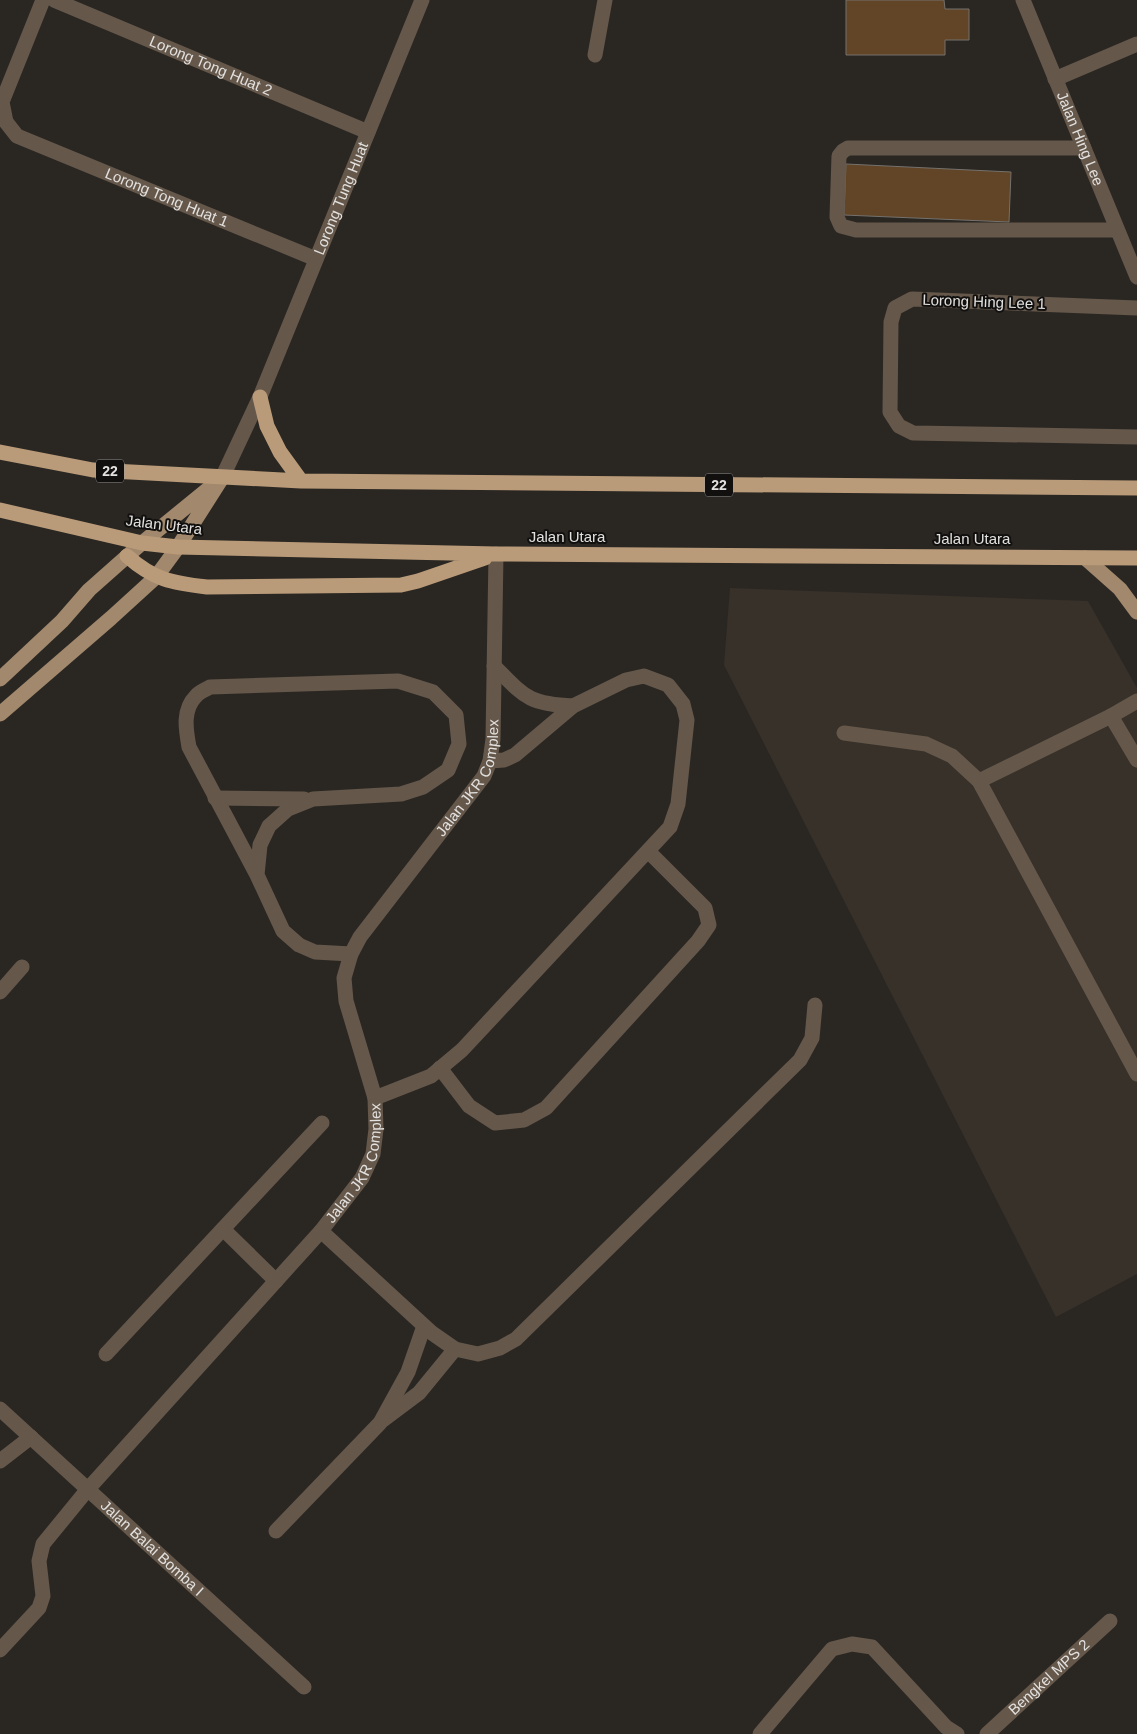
<svg xmlns="http://www.w3.org/2000/svg" width="1137" height="1734" font-family="Arial,sans-serif">
  <style>
    .built { fill: #383129 }
    .building { fill: #614526; stroke: #75716d }
    .lines { fill: none; stroke-linecap: round; stroke-linejoin: round }
    .minor { stroke: #65584b; stroke-width: 15 }
    .major { stroke: #a2886c; stroke-width: 15 }
    .highway { stroke: #ba9b79; stroke-width: 15 }
    .labels { text-anchor: middle; stroke-width: 4; stroke-linejoin: round; paint-order: stroke }
    .shield { fill: #12100f; stroke: #a4a2a1; stroke-width: 1 }
    .shield-label { font-size: 14px; font-weight: bold; fill: #e3e1df }
    .street-label { font-size: 15px; fill: #e3e1df; stroke: #12100f }
  </style>
  <rect width="100%" height="100%" fill="#2a2723"/>
  <path class="built" d="M730,588L1088,601L1137,688V1274L1056,1317L724,665Z"/>
  <path class="building" d="M846,0H944L945,9H969V40H945V55H846Z
    M846,164L1011,172L1009,222L844,215Z"/>
  <g class="lines">
    <g class="minor">
      <path id="s1" d="M43,0L2,102L6,122L17,136L316,259"/>
      <path id="s2" d="M54,0L368,132"/>
      <path id="s3" d="M1023,0L1137,277"/>
      <path d="M595,55L605,0"/>
      <path d="M1055,79L1137,44"/>
      <path d="M1084,148H848L843,151L839,156L837,217L841,226L856,230H1117"/>
      <path d="M1137,308L912,299L895,308L891,322L890,412L899,426L913,433L1137,437"/>
      <path id="s4" d="M222,478L260,397L422,0"/>
      <path d="M494,666C525,697 528,704 573,706"/>
      <path d="M1111,716L1137,760"/>
      <path d="M844,733L926,744L952,756L979,781L1137,1074"/>
      <path d="M979,781L1111,716L1137,701"/>
      <path d="M215,798L304,799"/>
      <path d="M257,875L260,845L269,826L288,809L313,799L401,794L423,787L448,770L459,744L456,715L433,692L398,681L210,687C205,690 199,692 196,696C182,710 186,730 189,747L257,875L283,931L299,945L315,952L351,954"/>
      <path d="M0,992L22,967"/>
      <path d="M440,1068L469,1106L495,1123L524,1120L546,1108L698,941L709,925L705,908L648,851"/>
      <path d="M375,1098L431,1076L462,1050L670,827L678,804L687,720L683,704L668,685L644,676L626,680L573,706L515,755L504,760L490,761"/>
      <path d="M223,1229L276,1281"/>
      <path d="M321,1231L432,1333L455,1349L478,1354L500,1348L516,1339L800,1060L812,1038L815,1005"/>
      <path d="M106,1354L322,1123"/>
      <path id="s5" d="M0,1409L304,1687"/>
      <path d="M383,1420L419,1393L455,1349"/>
      <path d="M0,1461L31,1437"/>
      <path d="M276,1531L380,1423L408,1372L424,1326"/>
      <path id="s6" d="M0,1650L39,1608L43,1596L39,1561L43,1544L88,1489L321,1231L362,1178L373,1154L376,1129L375,1098L346,1001L344,978L351,954L360,937L484,776L490,761L493,739L496,554"/>
      <path d="M760,1734L832,1649L852,1644L872,1647L946,1727L957,1734"/>
      <path id="s7" d="M987,1734L1110,1621"/>
    </g>
    <path class="major" d="M1085,558L1120,589L1137,612
      M0,679L62,621L89,590L142,543L213,485
      M0,714L111,618L156,577L178,547L222,478"/>
    <path class="highway" d="M260,397L267,426L280,452L301,481
      M0,452L93,470L301,481L1137,488
      M0,510L142,543L178,547L496,554L1137,558
      M127,556C154,580 172,583 207,587L401,585L418,581L485,558"/>
  </g>
  <g class="labels">
    <g class="shield">
      <rect x="96" y="459.5" width="28" height="23" rx="4"/>
      <rect x="705" y="473.5" width="28" height="23" rx="4"/>
    </g>
    <g class="shield-label">
      <text x="110" y="476">22</text>
      <text x="719" y="490">22</text>
    </g>
    <g class="street-label">
      <text dy="5" stroke="none"><textPath href="#s2" startOffset="170">Lorong Tong Huat 2</textPath></text>
      <text dy="5" stroke="none"><textPath href="#s3" startOffset="150">Jalan Hing Lee</textPath></text>
      <text dy="5" stroke="none"><textPath href="#s1" startOffset="310">Lorong Tong Huat 1</textPath></text>
      <text dy="5" stroke="none"><textPath href="#s4" startOffset="304">Lorong Tung Huat</textPath></text>
      <text transform="translate(984 302) rotate(2)" y="5">Lorong Hing Lee 1</text>
      <text transform="translate(164 525) rotate(7)" y="5">Jalan Utara</text>
      <text x="567" y="542">Jalan Utara</text>
      <text x="972" y="544">Jalan Utara</text>
      <text dy="5" stroke="none"><textPath href="#s6" startOffset="1055">Jalan JKR Complex</textPath></text>
      <text dy="5" stroke="none"><textPath href="#s6" startOffset="620">Jalan JKR Complex</textPath></text>
      <text dy="5" stroke="none"><textPath href="#s5" startOffset="206">Jalan Balai Bomba I</textPath></text>
      <text dy="5" stroke="none"><textPath href="#s7" startOffset="84">Bengkel MPS 2</textPath></text>
    </g>
  </g>
</svg>
